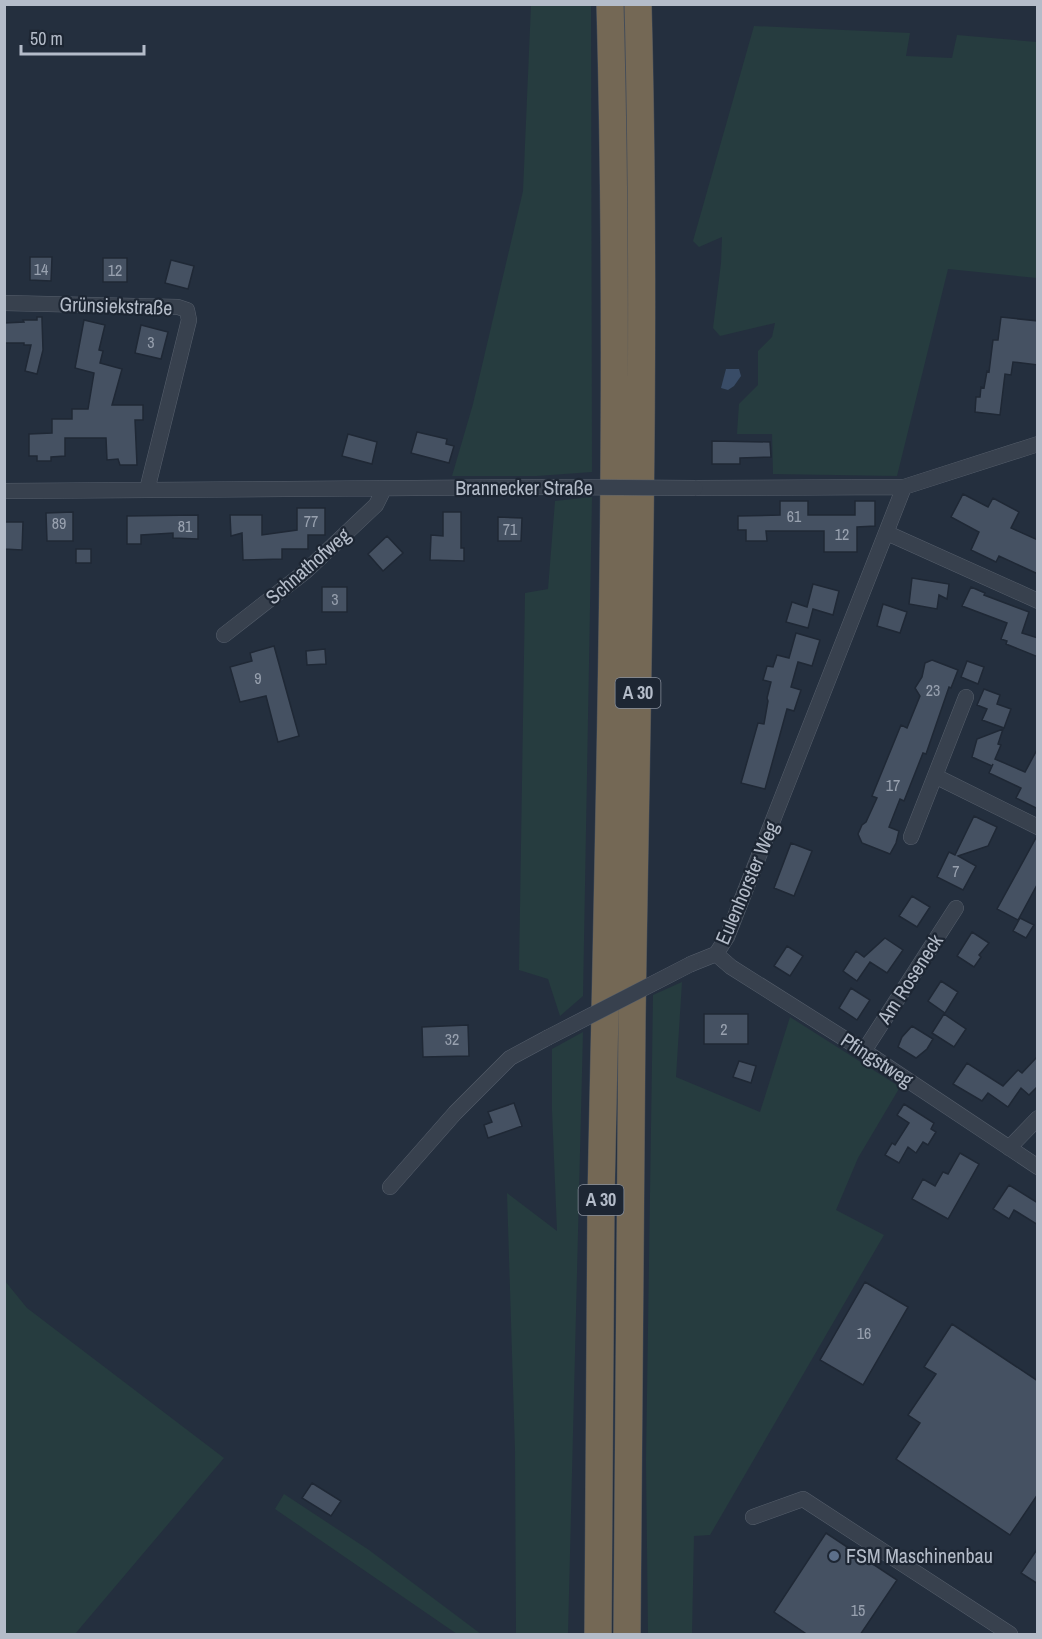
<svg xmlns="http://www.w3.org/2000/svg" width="1042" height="1639" font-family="'Archivo Narrow',sans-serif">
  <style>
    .green { fill: #263c3f }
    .water { fill: #394c67 }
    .building { fill: #455162; stroke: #1f2835; stroke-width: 1.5 }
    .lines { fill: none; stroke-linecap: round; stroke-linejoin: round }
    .street-casing { stroke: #565f6c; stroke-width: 16 }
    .highway-casing { stroke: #434c59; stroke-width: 28 }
    .street { stroke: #38414e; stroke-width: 15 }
    .highway { stroke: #746855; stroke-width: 27 }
    .street-bridge-casing { stroke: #565f6c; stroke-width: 16; stroke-linecap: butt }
    .street-bridge { stroke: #38414e; stroke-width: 15 }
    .service-dot { fill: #5c6f8a; stroke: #1d2633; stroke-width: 2 }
    .labels { text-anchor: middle; stroke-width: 4.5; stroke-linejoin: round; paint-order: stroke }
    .number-label { font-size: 16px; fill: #98a1af }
    .shield { fill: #1d2633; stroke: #878f9c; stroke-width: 1.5 }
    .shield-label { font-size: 18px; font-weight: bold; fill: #b4bcc9 }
    .street-label { font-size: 20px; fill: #b4bcc9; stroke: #1d2633 }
    .poi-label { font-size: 20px; fill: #b4bcc9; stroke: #1d2633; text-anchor: start }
  </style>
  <rect width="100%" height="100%" fill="#242f3e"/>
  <path class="green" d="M531,5H591L592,472L537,476H452L473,404L523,191Z
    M754,26L910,33L906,56L952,58L957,35L1037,42V278L948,269L897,476L773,474L772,434H737L739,404L758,385V351L772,337L775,323L720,336L713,328L721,263L722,237L699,247L693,241Z
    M592,497L583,996L560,1016L548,979L519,970L525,593L548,589L555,501Z
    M682,982L676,1077L760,1112L790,1017L900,1087L858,1158L836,1210L884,1235L710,1535L694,1536L692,1634H648L646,1461L653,995Z
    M583,1032L568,1634H516L515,1450L507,1193L557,1231L552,1111V1049Z
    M5,1281L27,1308L224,1458L75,1634H5Z
    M284,1494L369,1550L481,1634H457L275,1509Z"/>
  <path class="water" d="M726,369H739L741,376L734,386L728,390L721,388Z"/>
  <path class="building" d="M30,257H52L51,281L30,280Z
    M103,258H127V282H103Z
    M171,260L194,266L188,289L165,283Z
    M37,317H42V320L43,350L37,374L25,371L31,345H24V343H4V323L24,322L23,320H37Z
    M1001,317L1038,321V365L1013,362L1011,375L1005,374L1000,415L975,412L976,397H980L981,387L984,388L987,371L989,372L993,340H998Z
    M84,320L105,325L99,350L103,351L100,363L122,369L112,405H143V420H135L137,465H120L118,459L107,460L106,438H65V456L51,457V461H37V456H29V434L52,433V419H72V409H88L94,373L75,368Z
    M141,325L168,332L161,359L135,353Z
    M417,432L447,439L446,444L454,446L449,463L411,453Z
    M348,434L377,442L372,464L342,456Z
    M712,441L770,442L771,457L740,458V464H712Z
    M963,494L988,507L993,498L1019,512L1011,528L1038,540V574L999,556L996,562L971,550L979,532L951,517Z
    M780,501H808V515H855V501H875V526L857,527V552H824V531H766L767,541H746V530H738V516L780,515Z
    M297,508H325V535H308V549H282V559L243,560L242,533L231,536L230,515H262V535L297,530Z
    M73,512V541H47L46,513Z
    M443,512H461V548H464V561L430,560L431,535L443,536Z
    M198,515V539L173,538V533L141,535V544H127V516Z
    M498,517L522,518L521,541H498Z
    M4,522H23L22,550L4,549Z
    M387,536L403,553L383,571L368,554Z
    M76,549H91V563H76Z
    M912,578L949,584L947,599L939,595L937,609L909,604Z
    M813,584L839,591L833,615L813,609L808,628L786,622L792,602L807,607Z
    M322,587H347V612H322Z
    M971,587L985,593L984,595L1029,612L1022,633L1038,638V657L1006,644L1007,641L1001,639L1007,623L962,606Z
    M883,604L907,612L900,633L877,626Z
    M796,633L820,640L812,666L798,662L791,687L801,690L794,711L787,709L765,789L741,783L758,723L764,724L768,701L767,698L771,682L763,680L767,666L773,667L777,655L789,658Z
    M274,646L299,736L278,742L266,696L240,702L230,667L252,661L250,653Z
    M325,649L326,664L307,665L306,651Z
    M932,660L958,670L951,688L949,687L926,754L923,753L904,801L900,799L889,827L899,831L896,843L890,854L862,843L858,834L862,825L866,822L877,798L872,796L901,725L907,728L920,696L915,688L922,677L925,663Z
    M967,661L984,667L978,684L961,677Z
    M984,689L1000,695L997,704L1011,709L1004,728L982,720L987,709L977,705Z
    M1003,729L998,744L1001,745L995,759L1025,772L1038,748V809L1016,798L1021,788L989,773L993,764L992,766L972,757L977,739Z
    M974,816L997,827L988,846L958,856L976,866L963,890L937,877L949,852L955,855Z
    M1037,836L1038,883L1018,920L997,909Z
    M791,843L812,851L794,896L774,888Z
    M912,896L930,907L917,927L899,916Z
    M1020,918L1034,925L1026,938L1013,931Z
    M972,932L989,943L979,955L981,957L974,967L957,956Z
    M885,938L903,950L887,973L870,962L857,981L843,971L856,951L864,957Z
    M787,946L803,956L790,976L774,966Z
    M941,981L958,992L945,1013L928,1001Z
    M851,988L870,1000L857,1020L839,1008Z
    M704,1014H748V1044H704Z
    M944,1014L966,1029L954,1047L932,1033Z
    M468,1025L469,1056L423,1057L422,1027Z
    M912,1026L933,1039L927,1049L916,1058L898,1047L902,1037Z
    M1038,1056V1086L1029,1095L1021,1088L1008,1107L988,1093L982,1101L953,1084L967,1063L1003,1086L1018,1070L1022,1073Z
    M739,1061L756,1066L751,1083L733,1077Z
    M514,1103L522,1126L488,1138L484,1125L492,1122L488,1112Z
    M904,1104L934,1123L931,1129L936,1132L928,1145L923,1142L916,1153L908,1147L899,1163L885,1155L892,1143L895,1145L909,1123L897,1115Z
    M960,1153L979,1164L948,1219L912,1199L923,1179L935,1186L943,1172L948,1174Z
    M1009,1185L1038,1203V1225L1014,1210L1009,1219L993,1209Z
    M865,1282L908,1307L863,1385L820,1360Z
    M952,1324L1038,1381V1494L1010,1535L896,1459L920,1423L908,1415L936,1374L924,1367Z
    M312,1483L341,1501L331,1516L302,1498Z
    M826,1533L897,1580L860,1635H808L774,1612Z
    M1038,1548V1584L1021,1573Z"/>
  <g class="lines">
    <defs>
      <path id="street" d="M4,303L178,307L187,310L189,320L147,490
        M695,488L904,487L1038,444
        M4,491L546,487
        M887,533L1038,601
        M224,635L306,571L376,505L384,489
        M935,776L1038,827
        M911,837L966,697
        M716,954L731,967L864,1051L1038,1167
        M691,964L716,954L727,937L904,487
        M864,1051L956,908
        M1009,1148L1038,1118
        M390,1187L455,1113L510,1058L547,1038
        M753,1517L803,1499L1010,1634"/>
      <path id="highway" d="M598,1634C599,1490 599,1345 601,1200C609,802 621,403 610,4
        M627,1634C627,1430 629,1225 632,1020C637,681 647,343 638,4"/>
    </defs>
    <use href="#street" class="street-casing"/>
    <use href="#highway" class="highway-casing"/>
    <use href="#street" class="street"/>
    <use href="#highway" class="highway"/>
    <defs>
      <path id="street-bridge" d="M546,487L695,488
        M547,1038L691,964"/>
    </defs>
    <use href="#street-bridge" class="street-bridge-casing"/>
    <use href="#street-bridge" class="street-bridge"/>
  </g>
  <circle class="service-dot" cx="834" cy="1556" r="6"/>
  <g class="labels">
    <g class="number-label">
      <text x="41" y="275">14</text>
      <text x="115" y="276">12</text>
      <text x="151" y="348">3</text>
      <text x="794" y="522">61</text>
      <text x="311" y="527">77</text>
      <text x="59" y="529">89</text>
      <text x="185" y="532">81</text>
      <text x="510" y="535">71</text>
      <text x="842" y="540">12</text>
      <text x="335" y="605">3</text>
      <text x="258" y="684">9</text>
      <text x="933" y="696">23</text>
      <text x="893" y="791">17</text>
      <text x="956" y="877">7</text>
      <text x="724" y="1035">2</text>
      <text x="452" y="1045">32</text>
      <text x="864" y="1339">16</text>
      <text x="858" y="1616">15</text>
    </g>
    <g class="shield">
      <rect x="615.5" y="678" width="45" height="30" rx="4.5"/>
      <rect x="578.5" y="1185" width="45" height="30" rx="4.5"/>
    </g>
    <g class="shield-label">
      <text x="638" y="699">A 30</text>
      <text x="601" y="1206">A 30</text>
    </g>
    <g class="street-label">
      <text transform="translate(116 306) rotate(2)" y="7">Grünsiekstraße</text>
      <text x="524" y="495">Brannecker Straße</text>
      <text transform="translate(308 566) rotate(-41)" y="7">Schnathofweg</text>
      <text transform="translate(747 883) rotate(-67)" y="7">Eulenhorster Weg</text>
      <text transform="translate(910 979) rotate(-57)" y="7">Am Roseneck</text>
      <text transform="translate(877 1060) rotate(33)" y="7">Pfingstweg</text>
    </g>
    <g class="poi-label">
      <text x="846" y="1563">FSM Maschinenbau</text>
    </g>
  </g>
  <rect width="1042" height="1639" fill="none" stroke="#b4bcc9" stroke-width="12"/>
  <path d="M21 45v9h123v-9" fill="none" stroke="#b4bcc9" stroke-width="3"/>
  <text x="30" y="45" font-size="18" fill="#b4bcc9" stroke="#1d2633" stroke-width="4.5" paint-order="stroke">50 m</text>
</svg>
